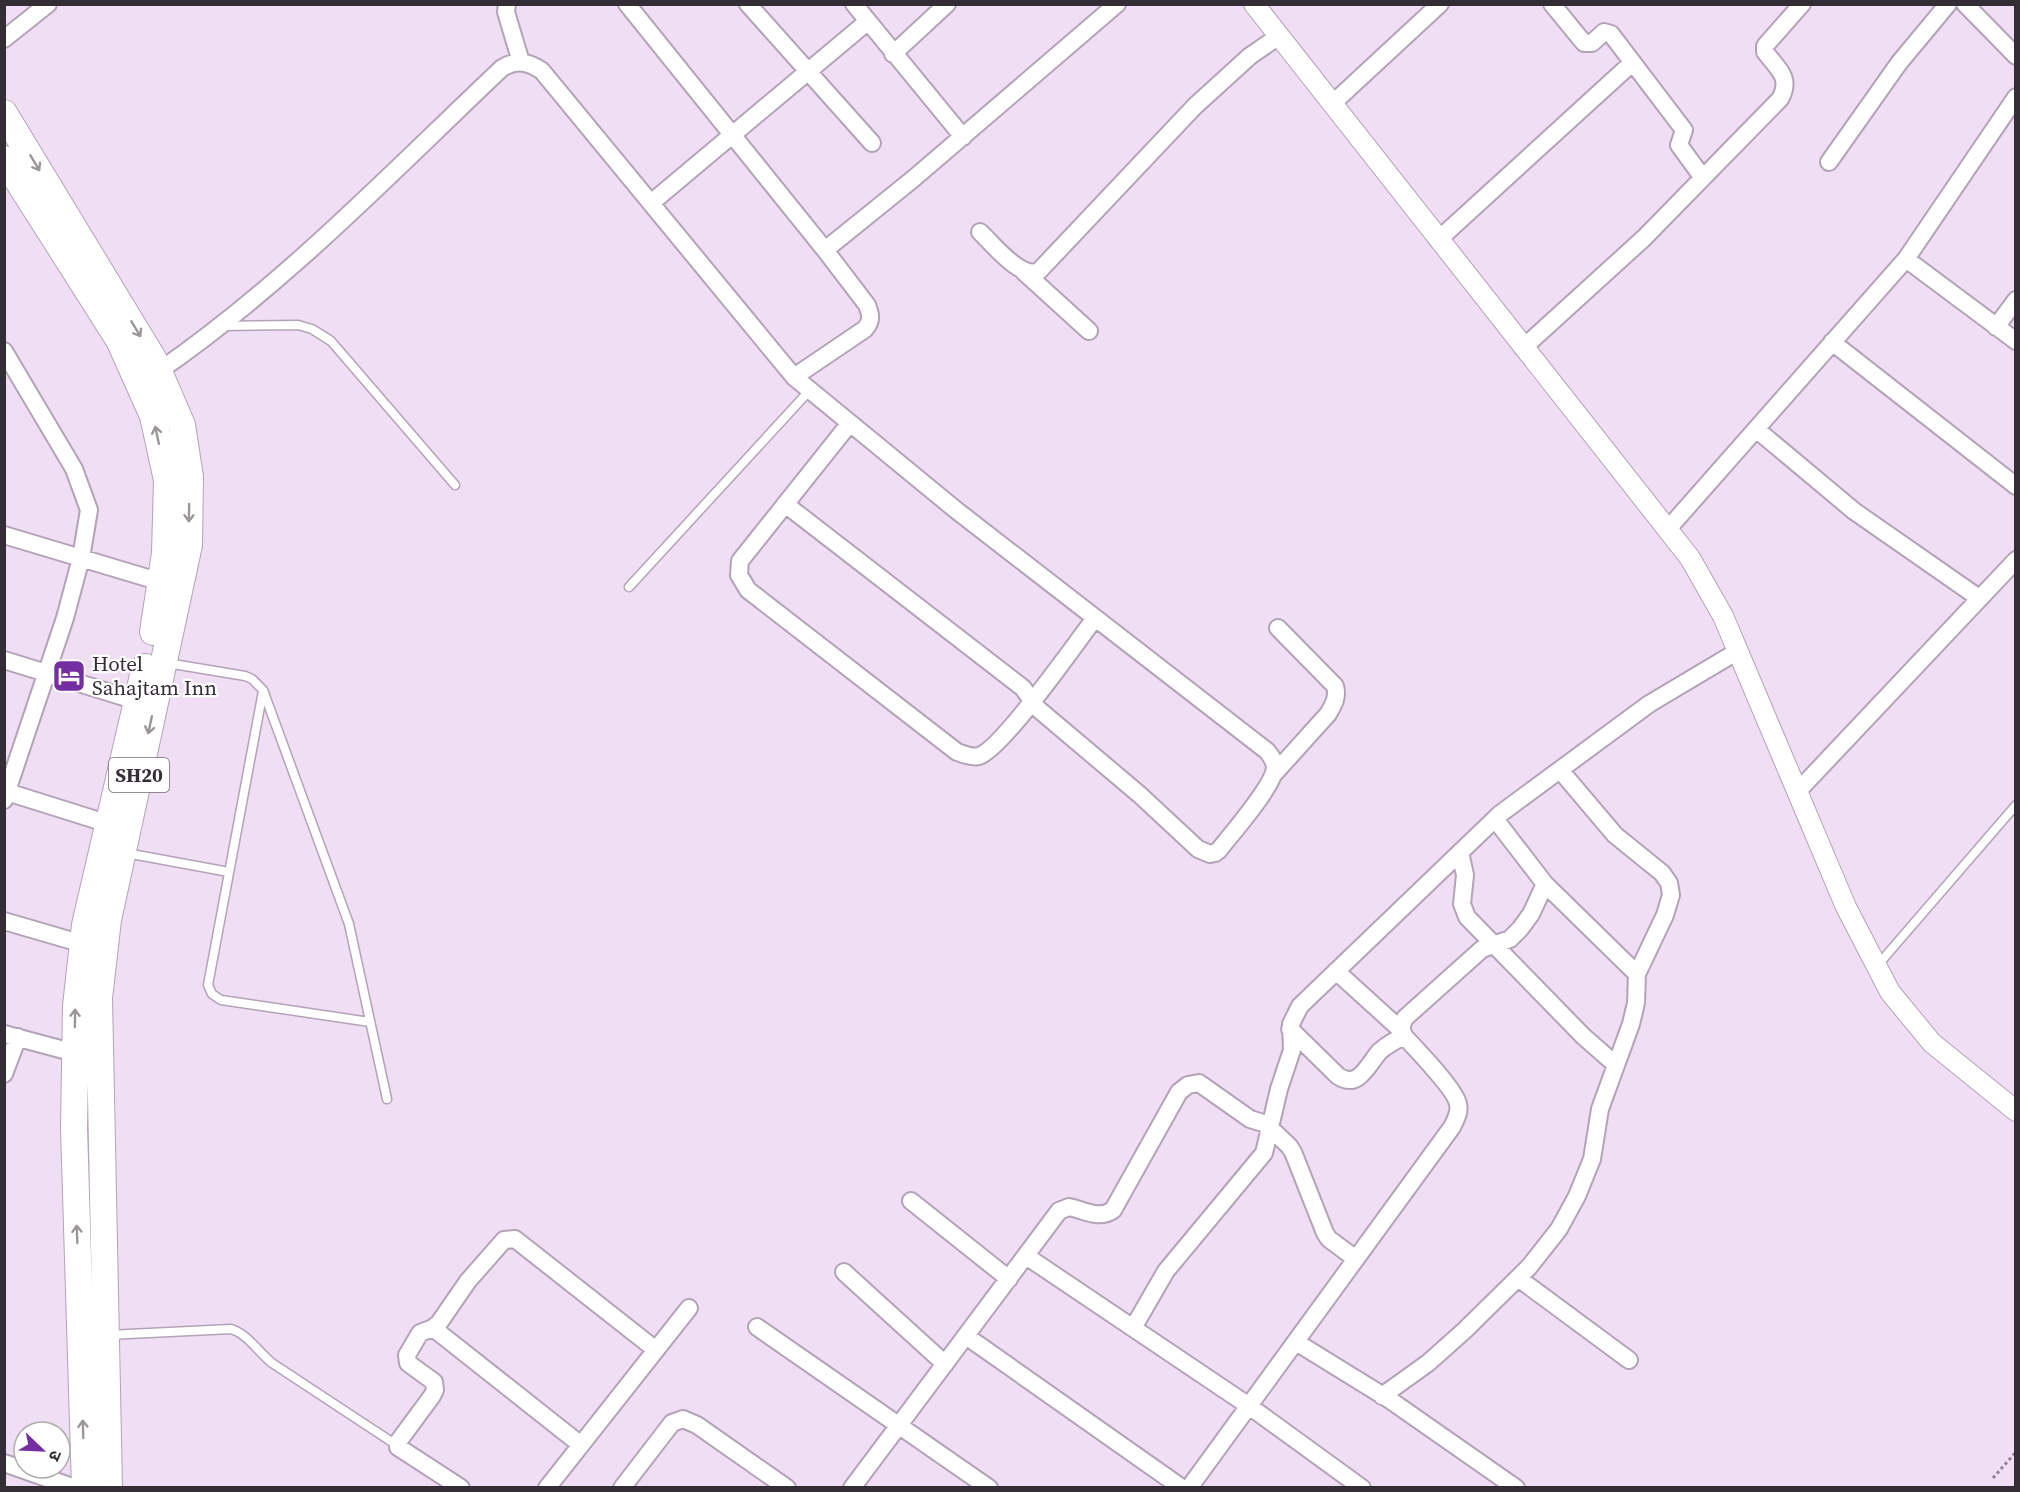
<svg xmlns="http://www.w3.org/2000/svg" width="2020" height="1492" font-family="'Source Serif 4','Noto Sans Devanagari',serif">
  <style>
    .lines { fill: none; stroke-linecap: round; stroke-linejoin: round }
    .service-casing { stroke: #b3a3b7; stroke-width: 11 }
    .minor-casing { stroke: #b3a3b7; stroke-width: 20 }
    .tertiary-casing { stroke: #b3a3b7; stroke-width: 22 }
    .primary-casing { stroke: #b3a3b7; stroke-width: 28 }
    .path { stroke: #8f8291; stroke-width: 3; stroke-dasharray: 3 3; stroke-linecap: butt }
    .service { stroke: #fff; stroke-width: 8 }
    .minor { stroke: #fff; stroke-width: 16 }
    .tertiary { stroke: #fff; stroke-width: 20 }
    .primary { stroke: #fff; stroke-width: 26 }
    .oneway { stroke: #9a969a }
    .labels { text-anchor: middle; stroke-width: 4.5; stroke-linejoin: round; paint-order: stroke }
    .shield { fill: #fff; stroke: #716c72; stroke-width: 1.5 }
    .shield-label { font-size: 20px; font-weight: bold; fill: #342d35 }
    .poi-label { font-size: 21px; fill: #342d35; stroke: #fff; text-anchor: start }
  </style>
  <rect width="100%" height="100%" fill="#f0def4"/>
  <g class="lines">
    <defs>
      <path id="service" d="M222,326L298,325L312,329L331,341L455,485
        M629,587L810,390
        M167,663L245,676L252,679L263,690L349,924L387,1099
        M263,691L208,985L212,994L221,1000L370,1022
        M126,853L229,872
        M1877,966L2016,805
        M108,1335L231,1329C248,1334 258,1352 272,1363L398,1446"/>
      <path id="minor" d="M507,4L506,12L521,62
        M627,4L825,250L867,305C871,315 872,321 865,329L794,377
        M748,4L872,143
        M854,4L963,137
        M1552,4L1584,43H1592L1604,32L1611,34L1684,130L1679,145L1703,178
        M1965,4L2016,56
        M4,39L48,4
        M893,54L947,4
        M1332,104L1440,4
        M1829,162L1899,63L1948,4
        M651,203L867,22
        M980,232C993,244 1021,280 1039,271L1195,106L1250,56L1279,36
        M1438,240L1632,63
        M825,250L913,179L1117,4
        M1906,259L2016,341
        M1023,271L1089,331
        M1996,327L2016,300
        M1832,342L2016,486
        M1523,348L1644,238L1780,99C1792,78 1778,69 1765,52V46L1802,4
        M4,351L74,469L89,510L81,558L65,618L4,800
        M159,371C285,284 392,172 502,68C517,59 529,62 542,71L794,377L956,510L1267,751C1271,756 1275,761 1275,768C1273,787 1232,833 1219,850L1215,853L1210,854L1198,849L1140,795L1037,708L1023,688L785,504
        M850,423L740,561L739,575L748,590L957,752C964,754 971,758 979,756C1003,748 1076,643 1095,618
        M1756,429L1854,511L1979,598
        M1667,530L1906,259L2016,97
        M4,535L161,582
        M4,660L137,701
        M1273,775L1328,714C1334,704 1338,697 1335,686L1278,628
        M4,791L109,824
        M1797,792L2016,560
        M1495,819L1545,884L1637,974
        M1460,852L1465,875L1462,904L1467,917L1583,1036L1616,1065
        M4,921L83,944
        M1336,971L1402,1031
        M1290,1029L1338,1076C1359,1090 1368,1064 1380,1051C1387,1045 1396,1040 1404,1036
        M4,1034L75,1053
        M4,1074L18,1037
        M911,1201L1009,1279
        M1026,1256L1249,1406L1362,1488
        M844,1272L945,1364
        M1518,1278L1629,1360
        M757,1327L989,1488
        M433,1328L581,1445
        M1133,1328L1166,1271L1264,1153L1279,1089L1292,1050L1291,1024L1300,1006L1500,814L1649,704L1738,651
        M966,1336L1182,1488
        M1296,1342L1390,1400L1516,1488
        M1382,1396L1428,1363L1465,1330L1529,1267L1559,1229L1577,1196L1592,1159L1600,1109L1631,1024L1636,1003L1637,974L1665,915L1671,895L1669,883L1662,873L1615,835L1560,770
        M4,1463L75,1488
        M461,1488L398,1447V1442L432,1396L435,1390L434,1382L408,1363L407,1355L420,1333L433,1328L439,1323L468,1281L504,1240L515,1239L656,1350
        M547,1488L689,1308
        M622,1488L672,1423L683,1419L697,1425L787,1488
        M852,1488L1059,1211L1069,1207C1084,1210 1099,1220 1113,1210L1179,1092L1188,1085L1199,1083L1250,1119L1266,1124L1289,1146L1293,1152L1325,1233L1329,1239L1356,1259
        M1189,1488L1452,1127C1456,1119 1460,1112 1458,1104C1456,1090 1415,1048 1404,1036L1401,1027L1405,1018L1482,949L1510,939L1520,929L1531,914L1545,884"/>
      <path id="tertiary" d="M1254,4L1690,558L1723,616L1846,907L1890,992L1932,1043L2016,1111"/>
      <path id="primary" d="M4,113L154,360L182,425L190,477L189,545L108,920L99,998L109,1488
        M4,159L119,340L153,416L167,480L165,553L153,632
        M85,1488L74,1128L76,1006L85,925L145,667"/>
    </defs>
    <use href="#service" class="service-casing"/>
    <use href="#minor" class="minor-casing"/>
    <use href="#tertiary" class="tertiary-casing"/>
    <use href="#primary" class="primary-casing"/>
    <path class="path" d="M1993,1478L2016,1452"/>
    <use href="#service" class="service"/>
    <use href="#minor" class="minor"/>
    <use href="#tertiary" class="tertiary"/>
    <use href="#primary" class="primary"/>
  </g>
  <defs><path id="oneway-shaft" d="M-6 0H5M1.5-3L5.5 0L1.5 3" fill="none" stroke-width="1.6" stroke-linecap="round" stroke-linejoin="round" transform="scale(1.5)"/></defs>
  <g class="oneway">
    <use href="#oneway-shaft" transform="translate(35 163) rotate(59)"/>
    <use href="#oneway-shaft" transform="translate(136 329) rotate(59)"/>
    <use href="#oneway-shaft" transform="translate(157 435) rotate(-102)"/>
    <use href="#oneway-shaft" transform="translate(189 513) rotate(91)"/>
    <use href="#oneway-shaft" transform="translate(150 725) rotate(102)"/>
    <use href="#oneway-shaft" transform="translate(75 1018) rotate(-89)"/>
    <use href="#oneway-shaft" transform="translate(77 1234) rotate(-92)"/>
    <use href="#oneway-shaft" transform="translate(83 1429) rotate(-92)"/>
  </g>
  <defs>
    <symbol id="hotel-square" viewBox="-11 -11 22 22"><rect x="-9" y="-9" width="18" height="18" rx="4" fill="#752ea1" stroke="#fff"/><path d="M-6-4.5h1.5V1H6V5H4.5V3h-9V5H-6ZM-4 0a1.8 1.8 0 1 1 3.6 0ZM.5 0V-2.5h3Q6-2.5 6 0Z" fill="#fff"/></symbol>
  </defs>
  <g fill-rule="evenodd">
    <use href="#hotel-square" x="50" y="657" width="38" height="38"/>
  </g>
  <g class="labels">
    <rect class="shield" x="109" y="758" width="60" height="34" rx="4.5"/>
    <g class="shield-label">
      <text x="139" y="782">SH20</text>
    </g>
    <g class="poi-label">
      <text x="92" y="671">Hotel<tspan x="92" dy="24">Sahajtam Inn</tspan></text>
    </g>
  </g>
  <rect width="2020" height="1492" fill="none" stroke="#342d35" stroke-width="12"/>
  <g transform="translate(42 1450) rotate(113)"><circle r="28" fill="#ffffff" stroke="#aeabae" stroke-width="1.5"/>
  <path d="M0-4.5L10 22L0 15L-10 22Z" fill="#752ea1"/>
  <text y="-9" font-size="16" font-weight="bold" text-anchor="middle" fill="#342d35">उ</text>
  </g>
</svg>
